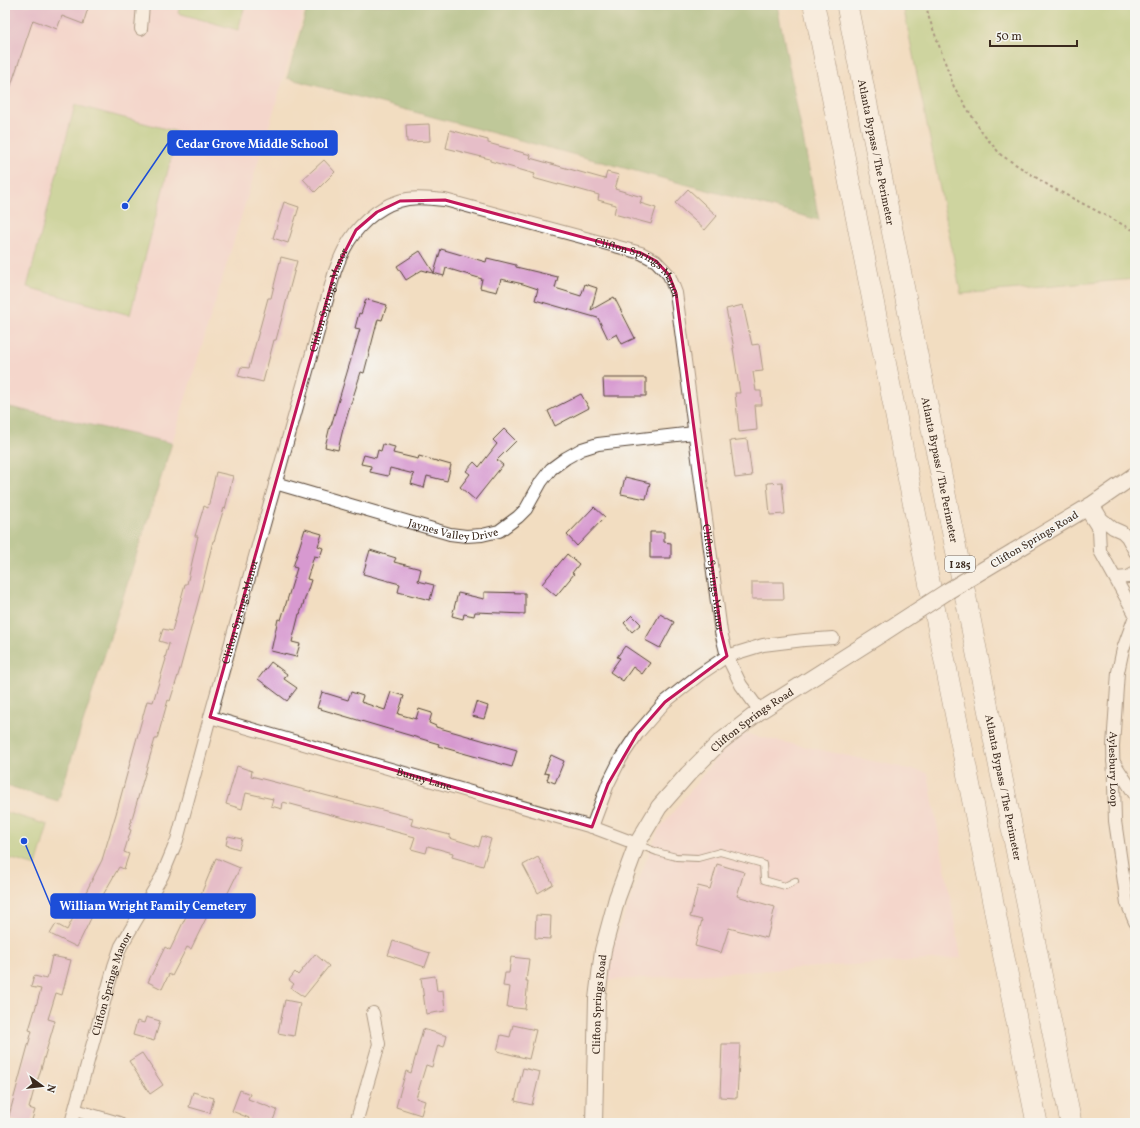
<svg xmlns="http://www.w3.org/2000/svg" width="1140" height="1128" font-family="Vollkorn,serif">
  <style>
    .built { fill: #f6cfd8 }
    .green { fill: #a3cb76; stroke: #6f7a4a }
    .forest { fill: #82af67; stroke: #5e6c42 }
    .building { fill: #d799d0 }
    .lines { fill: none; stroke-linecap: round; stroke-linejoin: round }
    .lane-casing { stroke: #564536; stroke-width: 8 }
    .street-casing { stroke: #564536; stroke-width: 14 }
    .secondary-casing { stroke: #564536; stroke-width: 18 }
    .highway-casing { stroke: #564536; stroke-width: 22 }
    .path { stroke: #564536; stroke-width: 2; stroke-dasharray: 3 3; stroke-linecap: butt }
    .lane { stroke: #fff; stroke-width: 6 }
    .street { stroke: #fff; stroke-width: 12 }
    .secondary { stroke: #fff; stroke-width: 16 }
    .highway { stroke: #fff; stroke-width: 21 }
    .secondary-bridge-casing { stroke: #564536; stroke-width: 18; stroke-linecap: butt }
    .secondary-bridge { stroke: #fff; stroke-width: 16 }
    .marked { fill: none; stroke: #c2185b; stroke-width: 3; stroke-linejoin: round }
    .labels { text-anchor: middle; stroke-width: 3; stroke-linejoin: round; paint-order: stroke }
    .shield { fill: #f6f6f2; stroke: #73675e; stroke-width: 1 }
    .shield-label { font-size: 10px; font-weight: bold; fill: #3b2a1e }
    .street-label { font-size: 11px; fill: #3b2a1e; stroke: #f6f6f2 }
    .leader { fill: none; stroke: #1d4ed8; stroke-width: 1.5 }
    .callout-dot { fill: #1d4ed8; stroke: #f6f6f2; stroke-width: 1.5 }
    .callout { fill: #1d4ed8; stroke: #1d4ed8; stroke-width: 1.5 }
    .callout-label { font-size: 12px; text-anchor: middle; font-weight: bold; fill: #fff }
  </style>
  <rect width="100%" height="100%" fill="#f6f6f2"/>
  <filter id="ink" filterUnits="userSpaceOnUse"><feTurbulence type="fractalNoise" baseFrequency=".025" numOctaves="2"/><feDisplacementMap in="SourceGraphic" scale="8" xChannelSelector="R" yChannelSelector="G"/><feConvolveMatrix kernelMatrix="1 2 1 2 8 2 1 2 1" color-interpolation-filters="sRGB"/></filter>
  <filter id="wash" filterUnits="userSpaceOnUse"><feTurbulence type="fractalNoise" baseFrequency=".012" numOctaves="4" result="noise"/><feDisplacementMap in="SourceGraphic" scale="16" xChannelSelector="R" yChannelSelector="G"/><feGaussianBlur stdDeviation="0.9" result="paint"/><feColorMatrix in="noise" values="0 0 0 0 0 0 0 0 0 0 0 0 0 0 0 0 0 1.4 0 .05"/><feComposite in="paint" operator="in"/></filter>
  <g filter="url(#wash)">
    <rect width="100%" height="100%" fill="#f2ddc1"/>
    <path class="built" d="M5,5H306L172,443L5,406Z
      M737,732L928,773L961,958L598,981L658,831Z"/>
    <path class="green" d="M180,5H245L238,30L178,13Z
      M903,5H1135V279L961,294Z
      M75,105L178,132L130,315L27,287Z
      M5,812L48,825L36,866L5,857Z"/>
    <path class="forest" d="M308,5H777L819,220L287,78Z
      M5,406L172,443L58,801L5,785Z"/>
    <g id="blocks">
      <path class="building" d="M5,5H89L83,24L62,16L57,29L33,20L7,97H5Z
        M429,124L430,141L407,142L406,125Z
        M450,130L488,140V143L531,155L530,158L605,179L607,172L619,175L615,189L642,197L640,203L656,208L651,224L614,214L616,205L598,200L599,195L570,187L558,184V185L533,178L535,174L490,161V159L446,148Z
        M324,160L335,172L315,192L303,179Z
        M688,189L717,216L705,230L675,203Z
        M284,202L299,207L288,243L273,238Z
        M441,249L486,262L487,258L516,265V267L558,277L555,288L581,296L585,284L597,288L591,310L614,297L635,338L622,344L617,334L608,339L598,318L535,300L538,289L523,284L501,279L497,292L480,288L482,279L446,268L444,276L422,270L406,280L397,266L420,251L434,273Z
        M281,257L297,261L276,340H274L263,382L238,376L241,367L249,368L268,298H271Z
        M366,299L387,305L382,320L378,319L364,373L361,372L343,429L338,450L325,447L330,426H331L360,329L355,328L359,313L361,314Z
        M743,305L752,345L759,344L763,371L753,372L756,391H761L762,405H755L757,430L739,432L735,393H740L733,348H734L726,309Z
        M603,378H646V396H604Z
        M581,394L589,408L555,426L548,411Z
        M504,429L516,441L497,460L503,465L475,500L460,487L470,474L466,471L474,462L479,467L497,444L493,440Z
        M747,439L752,476L735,478L730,441Z
        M383,444L395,447L393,453L418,459L419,456L451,465L447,481L427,476L424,488L411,484L414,474L390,468L388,476L370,472L371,466L361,464L364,455L376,458L378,450L381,451Z
        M216,472L233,476L225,509L224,508L214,541H213L201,591L180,669L170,701L168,700L157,739H155L129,829L131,830L124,852L129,854L124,869L119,867L99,902L77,947L50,934L56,924L67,930L102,860L116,814L147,701L153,702L166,659L165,658L169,644L159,641L163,629L172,631L185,584H187L198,536H195L204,506L208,508Z
        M625,477L650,483L646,499L621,494Z
        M782,482L785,514L770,515L767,483Z
        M594,507L605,517L577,546L567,535Z
        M305,529L322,534L318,546L323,548L320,557L314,556L307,579L311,580L300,614H299L292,642L300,644L296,657L271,651L278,619L281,620L297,568L293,567Z
        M650,532H664V542L671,543V558H650Z
        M370,550L396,558L394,562L421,569L418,581L434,585L430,600L398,592L400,584L363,574Z
        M567,554L579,564L572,573L574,574L556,596L542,584Z
        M752,582H783L784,599H752Z
        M484,592L525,593V614L475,612L474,616L464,614L463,619L452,616L458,593L484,599Z
        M660,614L674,622L660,648L645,640Z
        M632,615L641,624L632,632L624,623Z
        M625,646L650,663L642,674L633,667L623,681L610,672L620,658L617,657Z
        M271,662L287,674L284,679L297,688L287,701L258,679Z
        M322,692L348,700L351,692L363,696L361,702L385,710L391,692L404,696L398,714L416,719L419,709L432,713L429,723L436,726V727L517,750L512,767L438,746L439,744L317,708Z
        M476,702L488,706L484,719L472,716Z
        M551,755L564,761L555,783L547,780L549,774L544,773Z
        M237,766L252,771L251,776L413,818L411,825L450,835V838L479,847L482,836L491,839L483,866L452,857L453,853L428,846L426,853L411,849L415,837L283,802L282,809L271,806L273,799L246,793L242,809L226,804Z
        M228,836L242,839L239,849L226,845Z
        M538,857L553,884L538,893L523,865Z
        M216,858L240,868L223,903L215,900L191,949L187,947L172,976L169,974L162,989L148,982L165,947L170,950L189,910L194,913L203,895L201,894Z
        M717,864L744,872L737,896L775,907L767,938L729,928L721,953L695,946L702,920L690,917L698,886L710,889Z
        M536,915L551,916L550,939L535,938Z
        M393,941L430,953L425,967L388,955Z
        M315,954L329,966L304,997L291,988L294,984L289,980L295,972L298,975Z
        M52,956L71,960L62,995L56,993L48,1019L55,1021L38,1079H37L29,1108L35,1110L31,1123H21L8,1119L32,1031L29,1030L41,989L31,987L34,976L47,979Z
        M511,957L529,959L526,981H528L525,1009L507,1007L510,987L503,986L505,973H509Z
        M435,976L437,991L443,990L445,1011L426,1014L421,978Z
        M285,1000L300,1003L294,1036L278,1033Z
        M146,1017L160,1021L154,1041L133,1035L137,1021L144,1023Z
        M513,1025L536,1030L529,1059L497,1051L501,1035L510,1037Z
        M423,1029L447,1036L444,1047L438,1045L432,1067L426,1065L416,1098L425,1101L421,1115L396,1107L406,1071L411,1073Z
        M722,1044H740L737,1098L720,1097Z
        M142,1053L163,1085L150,1094L129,1061Z
        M523,1068L540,1072L532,1105L515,1101Z
        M240,1090L250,1094L248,1099L277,1110L272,1123H247L249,1118L232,1111Z
        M193,1092L214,1098L210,1113L189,1107Z"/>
    </g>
  </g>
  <g filter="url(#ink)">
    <use href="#blocks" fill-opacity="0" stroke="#564536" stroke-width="1"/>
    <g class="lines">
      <defs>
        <path id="lane" d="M637,844L657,852L676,857L698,858L720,852L763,864L764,880L785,886L795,881"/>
        <g id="street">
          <path d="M141,29L143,5"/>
          <path id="s1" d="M275,483L450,534L466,536L482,535L499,531L518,517L526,509L541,482L551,469L566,458L582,449L598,444L694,433"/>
          <path d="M1093,504L1102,519L1113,528L1122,532L1127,537L1135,552"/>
          <path d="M1085,508L1099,530L1100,551L1135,614"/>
          <path d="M1116,578L1128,577L1135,573"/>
          <path id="s2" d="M1135,616L1123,649L1118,672L1113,746L1115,821L1127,903L1135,922"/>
          <path id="s3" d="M210,717L592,827L637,844"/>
          <path d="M1113,761L1135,795"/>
          <path d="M592,827L608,784L621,758L637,734L665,702L699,675L727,656L763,645L804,640L833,638"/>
          <path d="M75,1110L119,1123"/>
          <path id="s4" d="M71,1123L114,966L121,946L162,876L177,840L210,717L335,271C338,263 341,255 345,248C356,227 376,208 399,201C414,196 430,199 445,200L641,253L656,261L669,275L676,293L721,632L727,656L741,685L760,711"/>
          <path d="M356,1123L379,1044L373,1013"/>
        </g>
        <g id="secondary">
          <path d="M1013,552L1093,504L1135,475"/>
          <path id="s5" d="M594,1123L597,999L603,950L617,898L637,844L659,807L688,774L720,742L760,711L883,633"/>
        </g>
        <g id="highway">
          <path d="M814,5L1037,1123"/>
          <path id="s6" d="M847,5L1071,1123"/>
        </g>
      </defs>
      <use href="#lane" class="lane-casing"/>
      <use href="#street" class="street-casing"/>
      <use href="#secondary" class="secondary-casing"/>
      <use href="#highway" class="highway-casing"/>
      <path class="path" d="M926,5L929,18L954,87L983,134L1001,155L1051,187L1135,231"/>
      <use href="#lane" class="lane"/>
      <use href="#street" class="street"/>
      <use href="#secondary" class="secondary"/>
      <use href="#highway" class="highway"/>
      <defs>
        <path id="secondary-bridge" d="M883,633L948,591L1013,552"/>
      </defs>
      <use href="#secondary-bridge" class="secondary-bridge-casing"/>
      <use href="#secondary-bridge" class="secondary-bridge"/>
    </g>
  </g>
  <path d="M0 0H1140V1128H0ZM445,200L641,253L656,261L669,275L676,293L721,632L727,656L665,702L637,734L608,784L592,827L210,717L335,271L356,230L377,212L400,201Z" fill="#f2ddc1" fill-opacity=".55" fill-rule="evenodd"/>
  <path class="marked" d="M445,200L641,253L656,261L669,275L676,293L721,632L727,656L665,702L637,734L608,784L592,827L210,717L335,271L356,230L377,212L400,201Z"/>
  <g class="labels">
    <rect class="shield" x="945" y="556" width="30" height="16" rx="3"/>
    <g class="shield-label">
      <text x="960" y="568">I 285</text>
    </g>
    <g class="street-label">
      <text dy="4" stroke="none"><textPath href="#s6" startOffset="150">Atlanta Bypass / The Perimeter</textPath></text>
      <text dy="4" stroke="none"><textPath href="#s4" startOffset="1249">Clifton Springs Manor</textPath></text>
      <text dy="4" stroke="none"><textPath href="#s4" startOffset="865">Clifton Springs Manor</textPath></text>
      <text dy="4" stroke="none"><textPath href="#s6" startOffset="474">Atlanta Bypass / The Perimeter</textPath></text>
      <text dy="4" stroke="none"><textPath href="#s1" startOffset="185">Jaynes Valley Drive</textPath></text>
      <text transform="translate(1034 539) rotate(-31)" y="4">Clifton Springs Road</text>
      <text dy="4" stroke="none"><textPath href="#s4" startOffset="1585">Clifton Springs Manor</textPath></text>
      <text dy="4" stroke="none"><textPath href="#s4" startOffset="541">Clifton Springs Manor</textPath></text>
      <text dy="4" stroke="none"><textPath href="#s5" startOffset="456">Clifton Springs Road</textPath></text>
      <text dy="4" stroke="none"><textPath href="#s2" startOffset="156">Aylesbury Loop</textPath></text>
      <text dy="4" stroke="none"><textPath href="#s3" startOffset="223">Bunny Lane</textPath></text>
      <text dy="4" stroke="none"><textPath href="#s6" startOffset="798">Atlanta Bypass / The Perimeter</textPath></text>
      <text dy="4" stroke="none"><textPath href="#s4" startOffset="145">Clifton Springs Manor</textPath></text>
      <text dy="4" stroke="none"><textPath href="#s5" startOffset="119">Clifton Springs Road</textPath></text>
    </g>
  </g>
  <path class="leader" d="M125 206L168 143M24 841L51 906"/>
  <g class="callout-dot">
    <circle cx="125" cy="206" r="4"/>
    <circle cx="24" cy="841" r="4"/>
  </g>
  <g class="callout">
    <rect x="168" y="131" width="169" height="24" rx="4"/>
    <rect x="51" y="894" width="204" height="24" rx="4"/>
  </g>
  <g class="callout-label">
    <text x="252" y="148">Cedar Grove Middle School</text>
    <text x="153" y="910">William Wright Family Cemetery</text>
  </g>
  <rect width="1140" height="1128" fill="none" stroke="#f6f6f2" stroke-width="20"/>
  <g transform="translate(42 1086) rotate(105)" stroke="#f6f6f2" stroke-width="3" paint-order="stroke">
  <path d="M0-3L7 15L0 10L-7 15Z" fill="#3b2a1e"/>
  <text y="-6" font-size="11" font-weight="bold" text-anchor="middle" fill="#3b2a1e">N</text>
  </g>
  <path d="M990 40v6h87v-6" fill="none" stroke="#3b2a1e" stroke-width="2"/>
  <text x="996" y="40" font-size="12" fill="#3b2a1e" stroke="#f6f6f2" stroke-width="3" paint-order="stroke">50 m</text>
</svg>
